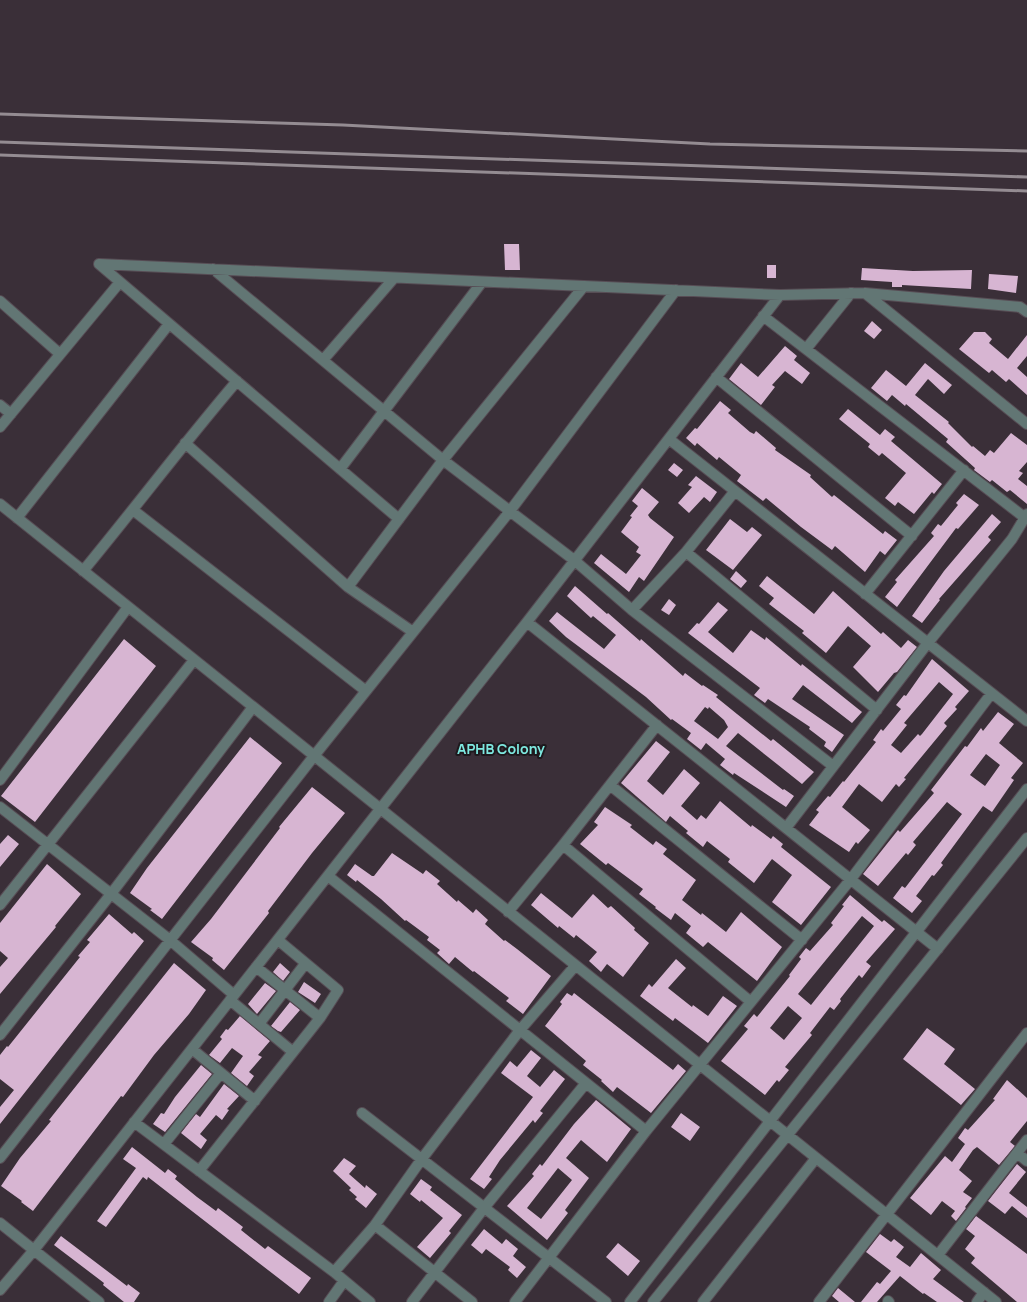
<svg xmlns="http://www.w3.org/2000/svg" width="1027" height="1302" font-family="Manrope,sans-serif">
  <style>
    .building { fill: #d7b5d2; fill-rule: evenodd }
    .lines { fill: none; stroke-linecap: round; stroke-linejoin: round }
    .minor-casing { stroke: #574d55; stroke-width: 12 }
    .minor { stroke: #627674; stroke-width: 10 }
    .rail { stroke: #948c92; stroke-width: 3 }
    .labels { text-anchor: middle; stroke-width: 4; stroke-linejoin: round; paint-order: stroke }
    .quarter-label { font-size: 14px; font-weight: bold; fill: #7ee9e0; stroke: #1e191d }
  </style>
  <rect width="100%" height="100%" fill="#3a2f38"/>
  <path class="building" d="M504,244H519L520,270H505Z
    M767,265H776V278H767Z
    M862,268L913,271L972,270L971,289L902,285V287H892V282L861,280Z
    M989,274L1018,276L1016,293L988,289Z
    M872,321L882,330L874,339L864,331Z
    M974,332H985L992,339L989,343L1008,359L1027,335V356L1017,368L1027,377V395L1009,379L1006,382L992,370L989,373L959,349Z
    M785,346L797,356L794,360L810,373L802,384L785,371L772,385L775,387L761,405L729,379L741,363L758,377Z
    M925,363L952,385L944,394L928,379L915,395L949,422L948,423L972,447L973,446L985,456L990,450L994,453L1011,433L1027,445V462L1019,471L1023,473L1018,479L1027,486V504L1010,490L1007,492L992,480L990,482L974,470L975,468L946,442L948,439L906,404L905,406L892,395L887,401L871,388L886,370L906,386Z
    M720,401L731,410L728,413L750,432L754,434L756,431L776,448L775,450L811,475L810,477L832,497L834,495L883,534L885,531L897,540L885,555L880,551L865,572L835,546L832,550L801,527L766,498L763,501L737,481L741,475L719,457L717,460L697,443L695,446L686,438L695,428L697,429Z
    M848,409L880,435L885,429L895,437L891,441L942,484L934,494L932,492L914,514L898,502L895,506L885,498L906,473L882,453L879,456L868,447L870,444L839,419Z
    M674,463L683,470L677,477L668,470Z
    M696,476L717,492L710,502L704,497L689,513L678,503L692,487L688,485Z
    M642,488L659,502L648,515L650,518L674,537L644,581L639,577L629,592L594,563L601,554L626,574L641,555L636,552L639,547L621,532L632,517L630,516L638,506L632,501Z
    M964,494L979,505L958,529L956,528L897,607L885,597L897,582L895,580L934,536L931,533L938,524L941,526L958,505L956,503Z
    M992,514L1001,522L988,537L991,540L939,599L940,600L922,623L912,616L944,571Z
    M730,519L747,532L752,527L762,535L733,570L706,550Z
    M736,571L747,581L741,588L730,579Z
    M767,576L814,614L833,591L881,634L883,632L901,648L908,640L917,647L897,672L894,673L878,692L853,667L871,646L848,626L826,653L802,633L804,631L769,604L774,598L759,586Z
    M575,586L607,614L608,613L640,641L641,639L683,676L685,673L702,686L703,685L718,695L716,697L737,714L771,741L773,739L814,772L802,784L738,733L726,746L783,790L784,789L794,796L786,807L734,773L733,775L720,765L725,759L706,743L701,750L687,739L691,733L672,719L671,720L646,697L566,637L549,621L557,612L604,649L616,635L593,616L591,618L567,596ZM705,707L708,709L709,707L724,720L728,727L718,739L694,721Z
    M669,599L676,605L669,615L661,610Z
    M718,602L728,610L708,632L733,653L751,630L765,640L766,637L801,666L802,664L862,712L852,723L803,685L792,699L844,735L832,752L824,746L826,742L809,729L810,727L768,699L765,703L754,695L760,688L688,633L697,623L699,624Z
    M124,639L156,666L35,822L1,796Z
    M932,659L969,691L955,707L957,709L944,723L947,726L904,778L906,779L899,787L896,784L882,802L859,784L842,807L870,830L858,844L856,842L849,852L809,825L819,812L816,810L828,796L830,797L843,781L844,782L876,742L873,740L881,729L883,731L901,709L896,705L904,695L906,696ZM939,682L953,694L922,734L920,736L918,734L901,753L891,745L907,725L904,723Z
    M998,712L1014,724L999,743L1023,763L1011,778L1014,780L992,812L983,806L941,863L943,865L934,876L932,875L916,896L922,901L912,913L893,898L902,886L905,888L962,814L947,802L913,842L916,845L908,855L906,853L878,886L863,874L898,830L900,832L934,793L931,790L965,746L967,747L981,728L983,731ZM986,754L1000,765L985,786L970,775Z
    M250,737L282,763L162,919L150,910L152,909L130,893L147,868Z
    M656,741L670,752L647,781L663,795L684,769L700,783L681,806L697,820L701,815L706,819L720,801L751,827L752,825L771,839L773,836L783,844L781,847L831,887L801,925L772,902L792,875L772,859L754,883L728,862L730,859L707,841L703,847L686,833L688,831L670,816L666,822L621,783Z
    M312,787L345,813L312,853L268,911L269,913L224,970L212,960L213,958L191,942L211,919L280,828L279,827Z
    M605,807L632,825L630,827L653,845L656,841L667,849L663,854L696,880L682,900L701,915L702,913L726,932L741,912L782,947L757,981L708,942L703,947L686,933L691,926L675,913L671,920L655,908L656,907L639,894L643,889L608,863L606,865L580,844L598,825L594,822Z
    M8,835L19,844L0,867V844Z
    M392,853L423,874L426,870L440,881L437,884L457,902L458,900L473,913L476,909L488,920L485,924L504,941L505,940L517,949L551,976L523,1014L506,1001L509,998L474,971L473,972L455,957L449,964L437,953L440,950L427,940L429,937L406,920L405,921L381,899L357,880L356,882L347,875L355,864L372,876H374Z
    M47,864L81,894L55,926L56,927L0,994V967L8,958L0,951V923Z
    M541,893L572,918L593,894L608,908L611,906L635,928L634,930L649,943L623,977L607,964L601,972L589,961L597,952L576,935L574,938L559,926L558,928L531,905Z
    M850,895L882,922L884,920L895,929L866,962L871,966L862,978L859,975L840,999L841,1001L834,1010L830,1007L810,1033L812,1035L785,1067L789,1070L779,1082L777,1080L765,1095L721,1061L748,1029L744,1026L754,1014L757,1017L790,976L789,975L801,959L799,957L806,948L810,951L833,925L831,923L844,906L842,905ZM862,916L874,926L811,1005L798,994ZM788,1006L802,1018L784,1040L770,1028Z
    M109,914L132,934L134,932L144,941L0,1124V1107L14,1090L0,1079V1055L7,1046L8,1047L80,957L78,956L90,942L87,940Z
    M676,959L686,968L668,988L692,1007L693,1005L708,1016L723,996L737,1006L708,1043L675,1018L673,1021L640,996L649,984L652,987Z
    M174,963L206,990L189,1014L154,1055L123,1097L121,1096L33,1211L21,1202L22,1201L1,1186L20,1158L51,1121L49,1120Z
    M280,963L290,972L283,981L273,972Z
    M304,982L321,994L315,1003L298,992Z
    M265,983L276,991L257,1014L248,1004Z
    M567,993L572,996L574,993L673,1070L678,1064L686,1071L651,1113L617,1087L613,1092L601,1081L602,1080L583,1065L586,1061L545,1026L562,1004L560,1002Z
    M290,1002L300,1010L281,1032L278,1031L271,1026Z
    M240,1016L270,1041L258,1055L262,1057L249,1072L254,1076L247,1086L231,1073L243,1056L232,1048L220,1063L209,1055L222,1039L220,1037L226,1029L228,1030Z
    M927,1028L955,1049L944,1064L975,1089L961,1105L903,1059Z
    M531,1050L541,1058L527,1076L540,1087L554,1070L565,1079L540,1111L543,1113L535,1123L533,1120L500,1160L489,1177L492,1179L484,1189L470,1179L533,1097L501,1073L510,1061L517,1067Z
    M201,1065L212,1074L165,1132L153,1124L161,1113L164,1114L175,1097Z
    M1007,1080L1027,1098V1121L1010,1142L1015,1146L999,1165L977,1147L973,1150L959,1170L972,1181L963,1192L972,1198L965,1207L966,1208L956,1221L951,1216L955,1211L942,1201L931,1215L910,1198L945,1156L952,1162L965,1144L958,1138L965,1128L968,1130L995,1100L993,1099Z
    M224,1084L239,1096L227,1109L229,1110L222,1120L216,1115L200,1134L207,1140L201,1149L181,1133L196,1114L200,1117Z
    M596,1100L631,1129L607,1162L581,1140L566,1158L589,1178L565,1210L568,1213L547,1240L507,1206L534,1176L532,1174L540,1164L542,1166L574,1124ZM558,1168L572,1180L541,1219L527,1208Z
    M681,1113L700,1127L690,1141L671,1127Z
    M132,1147L165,1173L168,1169L177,1176L175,1179L197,1197L216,1211L218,1208L243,1227L241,1230L265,1249L268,1246L311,1278L299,1294L148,1177L147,1180L143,1177L106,1227L97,1221L136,1168L123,1159Z
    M344,1158L356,1166L349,1174L365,1188L366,1185L377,1194L366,1208L355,1199L357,1197L349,1190L351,1188L333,1171Z
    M1017,1164L1026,1172L1009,1193L1027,1207V1218L1012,1206L1005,1214L988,1201Z
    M421,1179L432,1187L430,1190L462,1215L449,1231L451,1233L430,1258L417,1247L443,1218L421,1200L420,1202L410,1194Z
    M976,1216L1027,1254V1302H1017L971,1263L975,1258L965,1249L975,1236L966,1229Z
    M484,1229L502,1244L506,1239L518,1249L513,1256L526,1267L517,1278L508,1270L510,1267L486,1249L482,1254L471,1245Z
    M880,1234L891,1242L894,1239L904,1247L896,1257L910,1267L921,1253L941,1270L933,1279L964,1302H937L924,1293L923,1294L900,1276L877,1302H861L877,1282L880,1284L891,1271L866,1252Z
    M61,1236L127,1286L128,1284L140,1293L134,1302H124L103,1285L104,1283L54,1245Z
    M618,1243L640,1261L628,1276L606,1257Z
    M838,1288L855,1302H839L832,1296Z"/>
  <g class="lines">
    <defs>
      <path id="minor" d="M99,264L780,295L865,293L1020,307L1027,312
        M99,264L399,519
        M213,269L443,460L574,560L632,610L833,766
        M865,293L1027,424
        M0,301L60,354
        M763,316L1024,517
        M806,349L851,293
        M323,360L394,278
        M716,377L912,536
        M0,405L11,414
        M0,427L120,282
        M669,439L1027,721
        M185,443L348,587L413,632
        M340,469L482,282
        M0,504L996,1302
        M133,510L366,691
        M17,518L169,324
        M686,552L877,710
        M83,571C135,508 184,443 237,381
        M348,587L443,460L584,286
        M865,594L964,470
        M632,610L686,552L735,491
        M527,622L938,949
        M0,780L128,607
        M610,785L802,940
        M0,807L170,940L234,995
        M786,828L927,644L1012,539L1027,514
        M563,845L751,1002
        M328,876L646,1131
        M0,905L194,660
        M508,912L563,845L657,725
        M256,967L320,1018
        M230,1000L293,1052
        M259,1024L305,964
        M0,1035L111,894L253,707
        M192,1049L255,1101
        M362,1113L606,1302
        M134,1122L334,1272L370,1302
        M164,1144L221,1073
        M1017,1153L1027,1161
        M0,1158L314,756L510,511L676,290
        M199,1171L320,1018L338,990L278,940
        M0,1223L99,1302
        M375,1225L472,1302
        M938,1255L1027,1140
        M334,1272L375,1225L421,1160L520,1030L575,966
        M0,1290L34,1250L527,622L780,295
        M888,1301L889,1302
        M329,1302L344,1281
        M412,1302L484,1208L586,1083
        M515,1302L646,1131L851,879L991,694
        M630,1302L1027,789
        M653,1302L1027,838
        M703,1302L816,1158
        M819,1302L1027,1033
        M977,1302L984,1292"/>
    </defs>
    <use href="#minor" class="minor-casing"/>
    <use href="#minor" class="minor"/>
    <path class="rail" d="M0,114L343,125L710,144L1027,151
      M0,142L1027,177
      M0,155L1027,191"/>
  </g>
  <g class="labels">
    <g class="quarter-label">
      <text x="501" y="754">APHB Colony</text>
    </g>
  </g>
</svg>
